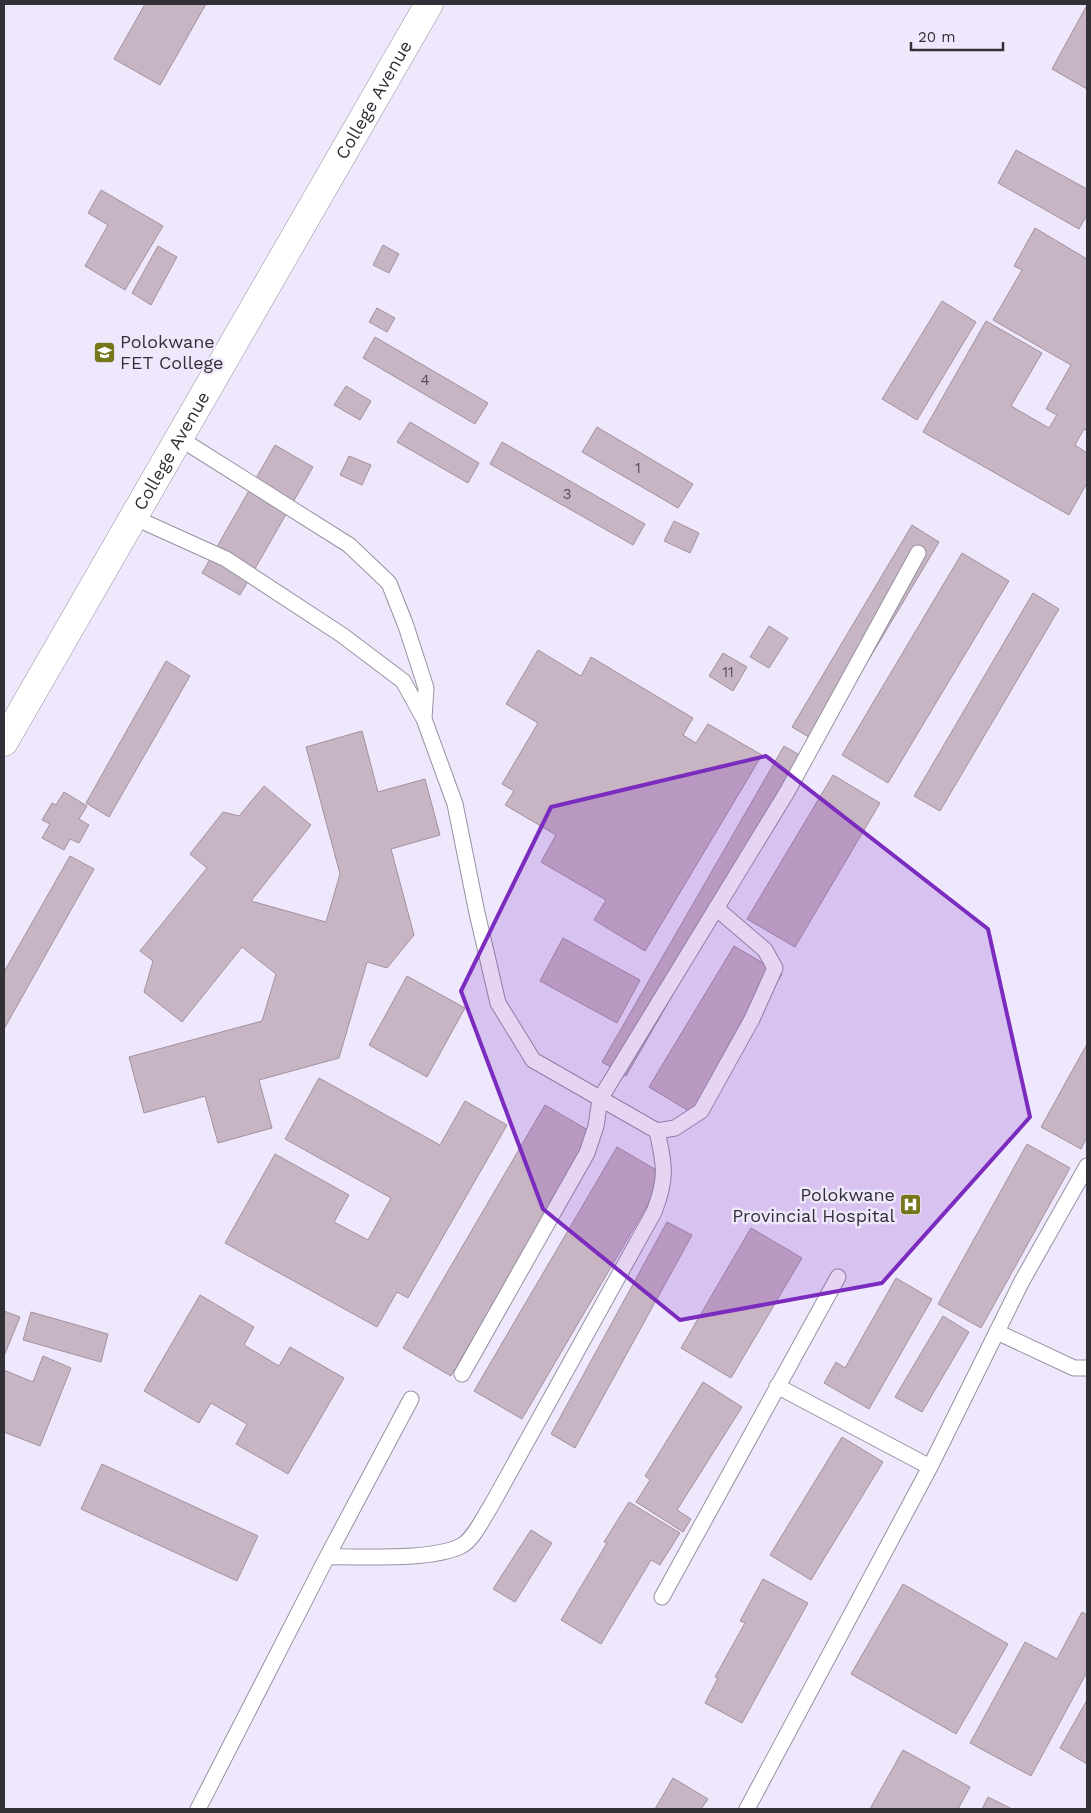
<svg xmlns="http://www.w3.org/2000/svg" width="1091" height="1813" font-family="'Work Sans',sans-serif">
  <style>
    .building { fill: #c8b5c3; stroke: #a3919e }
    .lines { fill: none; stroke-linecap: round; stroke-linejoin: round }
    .service-casing { stroke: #9791a3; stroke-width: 17 }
    .minor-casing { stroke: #9791a3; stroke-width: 29 }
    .service { stroke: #fff; stroke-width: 15 }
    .minor { stroke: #fff; stroke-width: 28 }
    .marked { fill: #7b2cbf; fill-opacity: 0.2; stroke: #7b2cbf; stroke-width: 4; stroke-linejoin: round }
    .labels { text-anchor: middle; stroke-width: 5; stroke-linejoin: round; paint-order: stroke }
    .number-label { font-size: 15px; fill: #58515a }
    .street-label { font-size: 18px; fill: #323037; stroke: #efe8fc }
    .poi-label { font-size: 18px; fill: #323037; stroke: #efe8fc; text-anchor: start }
  </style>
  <rect width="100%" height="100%" fill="#efe8fc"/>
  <path class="building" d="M145,4H206L160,85L114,59Z
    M1087,5V89L1052,69Z
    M1016,150L1087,189V215L1079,229L998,183Z
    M101,190L163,226L125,290L85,266L108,225L88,213Z
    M1035,228L1087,259V431L1084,429L1075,445L1087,453V483L1069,515L923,432L986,321L1042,353L1011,406L1049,428L1057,415L1046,409L1071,365L993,320L1022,270L1014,266Z
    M383,245L399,254L389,273L373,265Z
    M158,246L177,257L151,305L132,293Z
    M942,301L976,322L917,420L882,399Z
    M377,308L395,318L387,332L369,322Z
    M375,337L488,403L475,424L363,358Z
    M346,386L371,401L360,420L334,405Z
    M410,422L479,463L468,483L397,442Z
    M597,427L693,484L678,508L582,452Z
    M502,442L645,524L633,545L490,464Z
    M275,445L313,467L240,595L202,573Z
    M349,456L371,465L362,485L340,475Z
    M674,521L699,533L690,553L664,541Z
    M912,525L939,542L819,743L792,727Z
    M962,553L1009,581L888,783L842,755Z
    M1033,593L1059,609L940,811L914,796Z
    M769,626L788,638L769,668L750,657Z
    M538,650L581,676L591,657L693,718L683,735L696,743L708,724L762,755L645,951L594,920L606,900L541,862L556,835L505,805L514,791L502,784L538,723L506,704Z
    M723,653L747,667L733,691L709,676Z
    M166,661L190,676L109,817L86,803Z
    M362,731L378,792L425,779L440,835L391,849L414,935L387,968L367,962L339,1058L259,1080L272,1128L218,1143L205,1096L144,1113L129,1057L262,1021L276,974L242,947L182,1022L144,992L153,961L140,951L207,868L190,854L223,812L239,816L264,786L311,825L251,901L326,922L340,874L306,747Z
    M784,746L808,760L626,1076L602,1062Z
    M833,775L880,803L795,947L747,919Z
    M64,792L87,806L79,819L89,825L79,843L70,839L64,850L42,838L50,824L42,820L52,803L56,805Z
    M70,856L94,869L4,1029V972Z
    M563,938L640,980L617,1023L540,981Z
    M734,946L782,974L697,1116L649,1087Z
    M407,976L465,1008L427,1077L369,1045Z
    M1087,1044V1137L1081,1149L1041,1127Z
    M319,1078L440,1145L465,1101L507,1125L408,1298L397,1292L377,1327L225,1243L275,1154L349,1195L334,1222L368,1240L391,1198L285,1139Z
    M545,1105L593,1133L451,1376L403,1348Z
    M1027,1144L1070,1168L981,1328L938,1304Z
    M617,1147L665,1175L522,1419L474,1391Z
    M667,1222L692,1235L575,1448L551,1434Z
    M751,1228L802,1258L731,1378L681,1348Z
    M896,1278L932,1299L869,1409L824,1383L836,1362L845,1368Z
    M200,1295L254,1327L244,1345L279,1366L290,1347L344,1378L288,1474L236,1444L247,1424L211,1403L199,1423L144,1391Z
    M4,1311L20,1317L4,1356Z
    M31,1312L108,1334L101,1362L23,1340Z
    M943,1316L969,1332L922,1412L895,1397Z
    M43,1356L71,1368L40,1446L4,1432V1370L33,1382Z
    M703,1382L742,1407L677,1510L691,1519L683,1532L636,1502L650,1480L645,1476Z
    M842,1437L883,1462L811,1580L770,1555Z
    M102,1464L258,1536L237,1581L81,1509Z
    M629,1502L680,1533L660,1565L651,1560L601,1644L561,1620L607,1543L604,1542Z
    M531,1530L552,1543L515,1602L493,1589Z
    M763,1579L808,1603L742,1723L705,1703L718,1678L715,1677L745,1623L740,1621Z
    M903,1584L1008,1644L956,1734L851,1674Z
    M1082,1612L1087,1615V1672L1031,1776L970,1743L1025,1642L1057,1659Z
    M1087,1700V1764L1060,1748Z
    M903,1750L970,1787L958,1809H870Z
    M673,1778L708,1799L701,1809H655Z
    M988,1797L1012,1809H982Z"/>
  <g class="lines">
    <defs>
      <path id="service" d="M179,438L349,545L389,583L406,626L426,688L424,719
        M133,517L226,559L342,635L403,681L424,719L455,804L477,913L498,1003L533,1060L657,1131L675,1128L701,1111L752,1019L775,968L765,950L716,908
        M997,1332L1074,1368H1087
        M462,1374L587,1153L596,1126L600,1099L787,792L918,553
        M777,1386L930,1467
        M327,1557C361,1556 431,1561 461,1546C474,1539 483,1518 491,1506L654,1212C667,1179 665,1166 657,1131
        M662,1597L838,1277
        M198,1809L327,1557L411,1399
        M747,1809L930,1467L1022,1281L1087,1166"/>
      <g id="minor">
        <path id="s1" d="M4,742L429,4"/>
      </g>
    </defs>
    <use href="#service" class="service-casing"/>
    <use href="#minor" class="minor-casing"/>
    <use href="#service" class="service"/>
    <use href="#minor" class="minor"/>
  </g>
  <path class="marked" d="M766,756L988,929L1030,1117L882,1283L680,1320L543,1209L461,991L551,807Z"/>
  <defs>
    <symbol id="university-square" viewBox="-11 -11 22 22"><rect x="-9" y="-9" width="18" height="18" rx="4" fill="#76761b" stroke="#efe8fc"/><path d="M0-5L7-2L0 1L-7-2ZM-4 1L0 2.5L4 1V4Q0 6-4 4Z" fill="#fff"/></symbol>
    <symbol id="hospital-square" viewBox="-11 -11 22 22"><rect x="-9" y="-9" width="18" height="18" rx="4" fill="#76761b" stroke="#efe8fc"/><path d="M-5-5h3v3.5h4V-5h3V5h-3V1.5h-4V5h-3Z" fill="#fff"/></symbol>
  </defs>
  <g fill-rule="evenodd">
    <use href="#university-square" x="92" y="340" width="25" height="25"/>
    <use href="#hospital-square" x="898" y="1192" width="25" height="25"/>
  </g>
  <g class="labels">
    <g class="number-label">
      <text x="425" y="385">4</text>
      <text x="638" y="473">1</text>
      <text x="567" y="499">3</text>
      <text x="728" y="677">11</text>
    </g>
    <g class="street-label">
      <text dy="6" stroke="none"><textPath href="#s1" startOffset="741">College Avenue</textPath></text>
      <text dy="6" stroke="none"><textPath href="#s1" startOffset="336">College Avenue</textPath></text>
    </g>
    <g class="poi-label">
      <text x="120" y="348">Polokwane<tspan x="120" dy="21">FET College</tspan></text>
      <text x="895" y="1201" text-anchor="end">Polokwane<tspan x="895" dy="21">Provincial Hospital</tspan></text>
    </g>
  </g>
  <rect width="1091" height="1813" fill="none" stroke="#323037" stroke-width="10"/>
  <path d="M911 42v8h92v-8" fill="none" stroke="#323037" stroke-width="2.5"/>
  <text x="918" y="42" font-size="15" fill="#323037" stroke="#efe8fc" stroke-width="4" paint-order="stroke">20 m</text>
</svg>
